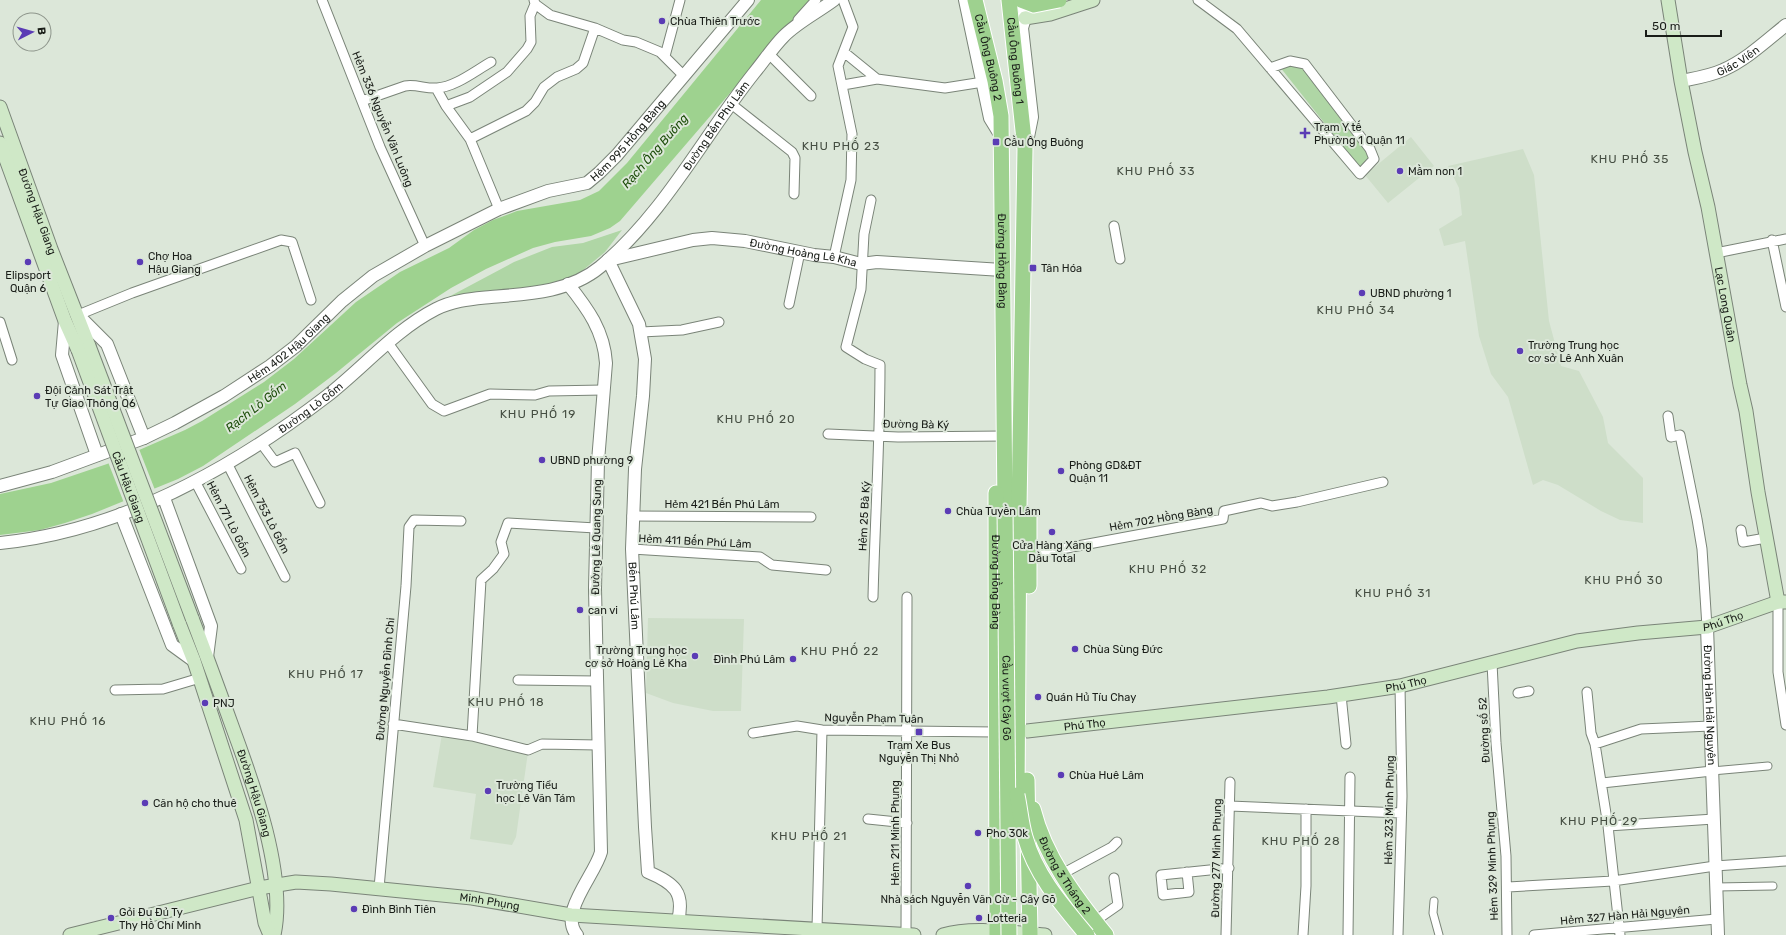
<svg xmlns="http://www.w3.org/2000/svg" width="1786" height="935" font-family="Rubik,sans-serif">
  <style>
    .built { fill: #cedec9 }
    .green { fill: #afd6a5 }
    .water { fill: #9ed28f }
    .pier { fill: #dce7d9 }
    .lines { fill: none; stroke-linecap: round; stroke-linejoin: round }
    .pedestrian-casing { stroke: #7a8478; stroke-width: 9 }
    .minor-casing { stroke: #7a8478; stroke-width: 11 }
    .tertiary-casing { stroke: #7a8478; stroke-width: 14 }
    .secondary-casing { stroke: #7a8478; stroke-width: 15 }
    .primary-casing { stroke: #fff; stroke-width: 17 }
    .pedestrian { stroke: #fff; stroke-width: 7 }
    .minor { stroke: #fff; stroke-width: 9 }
    .tertiary { stroke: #fff; stroke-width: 12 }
    .secondary { stroke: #cfe8c7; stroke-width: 13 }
    .primary { stroke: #9ed18f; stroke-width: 15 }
    .secondary-bridge-casing { stroke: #7a8478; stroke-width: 15; stroke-linecap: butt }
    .primary-bridge-casing { stroke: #fff; stroke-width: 17; stroke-linecap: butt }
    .secondary-bridge { stroke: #cfe8c7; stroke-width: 13 }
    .primary-bridge { stroke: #9ed18f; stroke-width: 15 }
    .poi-dot { fill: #5b3cb5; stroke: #dce7d9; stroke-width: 1.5 }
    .labels { text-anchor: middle; stroke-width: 4; stroke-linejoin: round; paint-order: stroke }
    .poi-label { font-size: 11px; fill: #191d18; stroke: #dce7d9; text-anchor: start }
    .street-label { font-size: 11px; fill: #191d18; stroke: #dce7d9 }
    .neighbourhood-label { font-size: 12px; letter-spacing: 1px; fill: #464f43; stroke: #dce7d9 }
    .water-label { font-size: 12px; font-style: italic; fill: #1a4b07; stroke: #dce7d9 }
  </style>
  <rect width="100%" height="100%" fill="#dce7d9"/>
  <path class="built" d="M1411,137L1434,166L1388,203L1365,175Z
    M1523,149L1534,175L1549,321L1561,366L1579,371L1603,417L1608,443L1643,478V523L1620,520L1601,511L1558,485L1543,480L1533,485L1508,397L1491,374L1479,336L1465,241L1444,246L1439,229L1462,215L1459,188L1448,166Z
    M648,618L744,619L741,711H713L673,703L646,693Z
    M442,734L528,752L516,837L512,845L470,839L476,794L433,787Z"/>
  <path class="green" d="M1292,64L1302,67L1365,148L1369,160L1360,168L1280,67Z
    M622,230L605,252L576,276L548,286L441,301L514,262L552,247L583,243Z"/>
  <path class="water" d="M761,0H810L620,221L610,228L591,236L555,242L533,248L486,269L451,288L397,323L336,373L295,404L203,466L178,479L92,514L65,523L40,530L0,535V494L51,483L107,464L185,430L202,421L264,382L294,359L356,302L400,272L449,248L474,230L493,220L517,211L580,200L599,191L627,163Z"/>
  <path class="pier" d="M139,449L155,490L124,503L108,462Z"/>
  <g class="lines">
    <defs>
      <path id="pedestrian" d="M1712,771L1768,766
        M1716,887L1773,886
        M1434,901L1433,913L1439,935"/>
      <path id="minor" d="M322,0L380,147L425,246
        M534,0L535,4L550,15L595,28L623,40L636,42L660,52L684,76
        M1198,0L1237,29L1360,174L1374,159L1370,149L1305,64L1290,61L1270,68
        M798,20L816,0
        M845,53L877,79
        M769,54L811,96
        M665,56L680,0
        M843,85L877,79L945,88L983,82
        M436,88L446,106L470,139L499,209
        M362,101L405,86C416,84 426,89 437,88C455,87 475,71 491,62
        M730,103L792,152L795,158L794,194
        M446,106L470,97L507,72L527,49L531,42L530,16L535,4
        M470,139L526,111L535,102L544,87L557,77L576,69L583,63L595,28
        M871,200L864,234L861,289L846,347L865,359L880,365C880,443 875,520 873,597
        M1114,226L1120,259
        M1772,240L1786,307
        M1716,253L1786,239
        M834,257L851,180L852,134L838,66L853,27L843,0
        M789,304L800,252
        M78,315L132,293L281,240L292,242L311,300
        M0,322L12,360
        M641,332L682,330L719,322
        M388,343L432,404L444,411L490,394L535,395L549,391L603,390
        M1668,416L1671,437L1680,435L1697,519L1702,549L1707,627
        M828,434L898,437L1004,436
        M261,443L275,462L295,453L320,503
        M227,463L285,577
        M195,481L241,569
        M632,516L811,517
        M1741,530L1743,542L1766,538
        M632,549L760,557L772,565L826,570
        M1029,555L1223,519L1224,511L1261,503L1272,506L1297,502L1383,482
        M1778,602V672L1786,725
        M1492,663L1496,743L1506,856L1507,935
        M518,680L596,681
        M115,690L163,689L200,678
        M1587,692L1591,733L1595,744L1608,826L1620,935
        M1518,693L1529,691
        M1341,695L1346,744
        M393,724L472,736L528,750L542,744L598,745
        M753,733L797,726L822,730L995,732
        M472,736L481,580L493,569L504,554L501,542L508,523L596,528
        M1595,744L1641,729L1711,726
        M1602,783L1712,771
        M1230,806L1401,813
        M868,819L907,823
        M1608,826L1714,819
        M1187,872L1189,892L1163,895L1161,875L1229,868
        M1062,874L1112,847L1117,842
        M1508,887L1613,881L1715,866L1786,861
        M379,888L406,586L409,527L414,520L461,521
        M1095,921L1118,905L1114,878
        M817,929L822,730
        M906,935L907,597
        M1226,935L1230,782
        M1303,935L1306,886V809
        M1348,935L1350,777
        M1398,935L1402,796L1400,686
        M1534,935L1717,919"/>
      <g id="tertiary">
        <path d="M965,0L990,118L1001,136"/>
        <path d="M1023,0L1025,18L1022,28L1032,117L1027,142"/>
        <path id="s1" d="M1681,81C1696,78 1710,76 1723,70C1746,60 1766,41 1786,25"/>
        <path id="s2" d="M608,260L639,324L645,359L643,396L635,469L632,549L645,827L648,872C674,883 685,892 678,921"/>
        <path id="s3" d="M609,260L693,240L712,238L745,241L814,255L834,257L861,264L877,262L1002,270"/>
        <path d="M568,284C588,309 604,331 606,363L598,461L595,589L601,852C595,875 558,913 577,935"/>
        <path d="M78,315L107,344L144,438"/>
        <path d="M65,321L62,355L97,455"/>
        <path id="s4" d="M0,486L52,472L144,438L175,423L224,396L270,366L296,346L342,301L373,276L425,246L499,209L548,191L587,183L599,173L617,155L748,0"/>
        <path d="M164,498L211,626L207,657"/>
        <path d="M121,514L172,645L194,661"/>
        <path id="s5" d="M0,543C121,531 232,469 327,396C364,367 395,330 436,309C454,300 472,299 491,297C528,294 570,292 600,267C664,214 703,137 754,73C764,61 773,47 784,36C798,22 818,12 834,0"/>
        <path id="s6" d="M1707,627L1718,935"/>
      </g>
      <g id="secondary">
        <path id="s7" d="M1668,0L1681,81L1695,152L1708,207L1740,385L1746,411L1758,492L1778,602"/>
        <path d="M1025,18L1050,14L1093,0"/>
        <path id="s8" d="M0,107L51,249L89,346"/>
        <path d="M0,143L65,321L78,350"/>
        <path id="s9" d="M192,618C206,654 219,690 232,726C253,783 287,875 274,935"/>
        <path d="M179,623L194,661L246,820L265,923L270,935"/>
        <path id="s10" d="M1027,731L1328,697L1400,686L1577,641L1638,633L1707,627L1778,602H1786"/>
        <path id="s11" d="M70,935L259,888L296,882L331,884L472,898L571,915L914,935"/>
        <path d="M943,935C972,926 1015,933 1045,935"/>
      </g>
      <g id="primary">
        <path id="s12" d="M975,0L995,81L1001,116L1005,508"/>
        <path id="s13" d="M1009,0L1025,149L1019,509L1017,795"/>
        <path id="s14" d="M996,493L997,935"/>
        <path d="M1029,586V516"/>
        <path d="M1027,780L1030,935"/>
        <path id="s15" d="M1033,809C1045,857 1076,898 1106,935"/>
      </g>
    </defs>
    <use href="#pedestrian" class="pedestrian-casing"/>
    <use href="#minor" class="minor-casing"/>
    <use href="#tertiary" class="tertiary-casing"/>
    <use href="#secondary" class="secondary-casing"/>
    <use href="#primary" class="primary-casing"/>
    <use href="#pedestrian" class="pedestrian"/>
    <use href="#minor" class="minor"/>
    <use href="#tertiary" class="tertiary"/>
    <use href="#secondary" class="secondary"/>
    <use href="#primary" class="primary"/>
    <defs>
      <g id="secondary-bridge">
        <path d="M89,346L192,618"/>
        <path id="s16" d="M78,350L179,623"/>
      </g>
      <g id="primary-bridge">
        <path d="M1021,0L1034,5L1059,0"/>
        <path id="s17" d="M1005,508L1009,935"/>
        <path d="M1017,795C1020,809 1021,824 1025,837C1036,876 1062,905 1087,935"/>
      </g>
    </defs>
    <use href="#secondary-bridge" class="secondary-bridge-casing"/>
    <use href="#primary-bridge" class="primary-bridge-casing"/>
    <use href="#secondary-bridge" class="secondary-bridge"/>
    <use href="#primary-bridge" class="primary-bridge"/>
  </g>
  <g class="poi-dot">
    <circle cx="662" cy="21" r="4"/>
    <path d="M1303 127h4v4h4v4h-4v4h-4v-4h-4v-4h4z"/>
    <rect x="992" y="138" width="8" height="8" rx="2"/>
    <circle cx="1400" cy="171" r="4"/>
    <circle cx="28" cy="262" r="4"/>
    <circle cx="140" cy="262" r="4"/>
    <rect x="1029" y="264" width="8" height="8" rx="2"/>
    <circle cx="1362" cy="293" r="4"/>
    <circle cx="1520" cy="351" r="4"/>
    <circle cx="37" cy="396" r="4"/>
    <circle cx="542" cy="460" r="4"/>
    <circle cx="1061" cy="471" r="4"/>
    <circle cx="948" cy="511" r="4"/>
    <circle cx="1052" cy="532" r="4"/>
    <circle cx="580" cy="610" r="4"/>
    <circle cx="1075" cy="649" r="4"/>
    <circle cx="695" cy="656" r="4"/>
    <circle cx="793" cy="659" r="4"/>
    <circle cx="1038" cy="697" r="4"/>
    <circle cx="205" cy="703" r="4"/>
    <rect x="915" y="728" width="8" height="8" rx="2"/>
    <circle cx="1061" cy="775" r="4"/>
    <circle cx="488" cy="791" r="4"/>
    <circle cx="145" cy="803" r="4"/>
    <circle cx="978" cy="833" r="4"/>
    <circle cx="968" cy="886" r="4"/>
    <circle cx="354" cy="909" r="4"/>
    <circle cx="111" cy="918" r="4"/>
    <circle cx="979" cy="918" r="4"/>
  </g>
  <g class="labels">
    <g class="poi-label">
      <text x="670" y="25">Chùa Thiên Trước</text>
      <text x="1314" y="131">Trạm Y tế<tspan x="1314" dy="13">Phường 1 Quận 11</tspan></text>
      <text x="1004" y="146">Cầu Ông Buông</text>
      <text x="1408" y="175">Mầm non 1</text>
      <text x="148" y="260">Chợ Hoa<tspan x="148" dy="13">Hậu Giang</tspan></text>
      <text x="1041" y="272">Tân Hóa</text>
      <text x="28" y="279" text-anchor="middle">Elipsport<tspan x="28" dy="13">Quận 6</tspan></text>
      <text x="1370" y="297">UBND phường 1</text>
      <text x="1528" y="349">Trường Trung học<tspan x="1528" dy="13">cơ sở Lê Anh Xuân</tspan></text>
      <text x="45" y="394">Đội Cảnh Sát Trật<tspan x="45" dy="13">Tự Giao Thông Q6</tspan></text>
      <text x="550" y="464">UBND phường 9</text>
      <text x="1069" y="469">Phòng GD&amp;ĐT<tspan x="1069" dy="13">Quận 11</tspan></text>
      <text x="956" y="515">Chùa Tuyền Lâm</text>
      <text x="1052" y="549" text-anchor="middle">Cửa Hàng Xăng<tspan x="1052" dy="13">Dầu Total</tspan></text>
      <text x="588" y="614">can vi</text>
      <text x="1083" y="653">Chùa Sùng Đức</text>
      <text x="687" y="654" text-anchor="end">Trường Trung học<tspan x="687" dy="13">cơ sở Hoàng Lê Kha</tspan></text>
      <text x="785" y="663" text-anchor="end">Đình Phú Lâm</text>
      <text x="1046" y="701">Quán Hủ Tíu Chay</text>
      <text x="213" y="707">PNJ</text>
      <text x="919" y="749" text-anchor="middle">Trạm Xe Bus<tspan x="919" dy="13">Nguyễn Thị Nhỏ</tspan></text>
      <text x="1069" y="779">Chùa Huê Lâm</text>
      <text x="496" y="789">Trường Tiểu<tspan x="496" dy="13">học Lê Văn Tám</tspan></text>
      <text x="153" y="807">Căn hộ cho thuê</text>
      <text x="986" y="837">Pho 30k</text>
      <text x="968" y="903" text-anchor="middle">Nhà sách Nguyễn Văn Cừ - Cây Gõ</text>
      <text x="362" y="913">Đình Bình Tiên</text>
      <text x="119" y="916">Gỏi Đu Đủ Ty<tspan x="119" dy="13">Thy Hồ Chí Minh</tspan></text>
      <text x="987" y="922">Lotteria</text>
    </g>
    <g class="street-label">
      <text dy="4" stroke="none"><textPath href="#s12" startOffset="59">Cầu Ông Buông 2</textPath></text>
      <text dy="4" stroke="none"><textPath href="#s1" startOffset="61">Giác Viên</textPath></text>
      <text dy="4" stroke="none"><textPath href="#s13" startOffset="61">Cầu Ông Buông 1</textPath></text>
      <text transform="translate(383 119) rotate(68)" y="4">Hẻm 336 Nguyễn Văn Luông</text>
      <text dy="4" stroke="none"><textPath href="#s5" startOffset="858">Đường Bến Phú Lâm</textPath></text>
      <text dy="4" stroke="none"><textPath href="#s4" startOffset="728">Hẻm 995 Hồng Bàng</textPath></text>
      <text dy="4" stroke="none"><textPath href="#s8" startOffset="111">Đường Hậu Giang</textPath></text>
      <text dy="4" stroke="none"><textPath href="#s3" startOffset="198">Đường Hoàng Lê Kha</textPath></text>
      <text dy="4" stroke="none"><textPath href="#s12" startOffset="264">Đường Hồng Bàng</textPath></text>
      <text dy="4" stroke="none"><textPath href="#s7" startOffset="310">Lạc Long Quân</textPath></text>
      <text dy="4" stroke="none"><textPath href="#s4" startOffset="323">Hẻm 402 Hậu Giang</textPath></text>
      <text dy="4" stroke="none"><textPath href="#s5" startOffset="343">Đường Lò Gốm</textPath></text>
      <text transform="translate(916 424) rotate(1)" y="4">Đường Bà Ký</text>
      <text dy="4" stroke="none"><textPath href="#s16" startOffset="146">Cầu Hậu Giang</textPath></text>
      <text x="722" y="508">Hẻm 421 Bến Phú Lâm</text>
      <text transform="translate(267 514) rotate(63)" y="4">Hẻm 753 Lò Gốm</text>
      <text transform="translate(864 516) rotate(-87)" y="4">Hẻm 25 Bà Ký</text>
      <text transform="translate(1161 518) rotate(-10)" y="4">Hẻm 702 Hồng Bàng</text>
      <text transform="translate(229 519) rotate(63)" y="4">Hẻm 771 Lò Gốm</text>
      <text transform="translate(596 537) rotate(-89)" y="4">Đường Lê Quang Sung</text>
      <text transform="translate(695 541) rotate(3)" y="4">Hẻm 411 Bến Phú Lâm</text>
      <text dy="4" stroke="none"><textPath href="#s14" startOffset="89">Đường Hồng Bàng</textPath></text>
      <text dy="4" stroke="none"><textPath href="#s2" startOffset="344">Bến Phú Lâm</textPath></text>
      <text dy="4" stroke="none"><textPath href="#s10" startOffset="706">Phú Thọ</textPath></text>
      <text transform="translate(385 679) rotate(-85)" y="4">Đường Nguyễn Đình Chi</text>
      <text dy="4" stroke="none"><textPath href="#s10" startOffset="382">Phú Thọ</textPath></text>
      <text dy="4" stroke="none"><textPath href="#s17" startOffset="190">Cầu vượt Cây Gõ</textPath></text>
      <text dy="4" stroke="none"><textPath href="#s6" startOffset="78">Đường Hàn Hải Nguyên</textPath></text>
      <text transform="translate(874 718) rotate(1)" y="4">Nguyễn Phạm Tuân</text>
      <text dy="4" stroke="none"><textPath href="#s10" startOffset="58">Phú Thọ</textPath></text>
      <text transform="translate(1484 730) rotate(-93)" y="4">Đường số 52</text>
      <text dy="4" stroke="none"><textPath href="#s9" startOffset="186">Đường Hậu Giang</textPath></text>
      <text transform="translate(1389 810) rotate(-89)" y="4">Hẻm 323 Minh Phụng</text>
      <text transform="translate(895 833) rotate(-90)" y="4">Hẻm 211 Minh Phụng</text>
      <text transform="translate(1216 858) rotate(-89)" y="4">Đường 277 Minh Phụng</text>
      <text transform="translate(1492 866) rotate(-92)" y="4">Hẻm 329 Minh Phụng</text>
      <text dy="4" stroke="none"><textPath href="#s15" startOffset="74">Đường 3 Tháng 2</textPath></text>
      <text dy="4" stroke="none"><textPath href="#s11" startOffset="427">Minh Phụng</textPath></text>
      <text transform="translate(1625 915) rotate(-5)" y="4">Hẻm 327 Hàn Hải Nguyên</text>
    </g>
    <g class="neighbourhood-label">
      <text x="841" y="150">KHU PHỐ 23</text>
      <text x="1630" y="163">KHU PHỐ 35</text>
      <text x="1156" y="175">KHU PHỐ 33</text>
      <text x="1356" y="314">KHU PHỐ 34</text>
      <text x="538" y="418">KHU PHỐ 19</text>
      <text x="756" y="423">KHU PHỐ 20</text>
      <text x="1168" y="573">KHU PHỐ 32</text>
      <text x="1624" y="584">KHU PHỐ 30</text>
      <text x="1393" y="597">KHU PHỐ 31</text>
      <text x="840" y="655">KHU PHỐ 22</text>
      <text x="326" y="678">KHU PHỐ 17</text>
      <text x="506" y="706">KHU PHỐ 18</text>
      <text x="68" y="725">KHU PHỐ 16</text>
      <text x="1599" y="825">KHU PHỐ 29</text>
      <text x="809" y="840">KHU PHỐ 21</text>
      <text x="1301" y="845">KHU PHỐ 28</text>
    </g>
    <g class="water-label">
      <text transform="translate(655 151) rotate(-49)" y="4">Rạch Ông Buông</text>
      <text transform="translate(256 407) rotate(-38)" y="4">Rạch Lò Gốm</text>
    </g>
  </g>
  <g transform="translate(32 32) rotate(84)"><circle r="19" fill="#dce7d9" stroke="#8e968c"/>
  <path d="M0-3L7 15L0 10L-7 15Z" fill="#5b3cb5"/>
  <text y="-6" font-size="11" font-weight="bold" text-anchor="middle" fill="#191d18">B</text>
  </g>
  <path d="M1646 30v6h75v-6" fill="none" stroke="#191d18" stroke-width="2"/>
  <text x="1652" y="30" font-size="12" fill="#191d18" stroke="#dce7d9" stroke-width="3" paint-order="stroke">50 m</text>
</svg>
